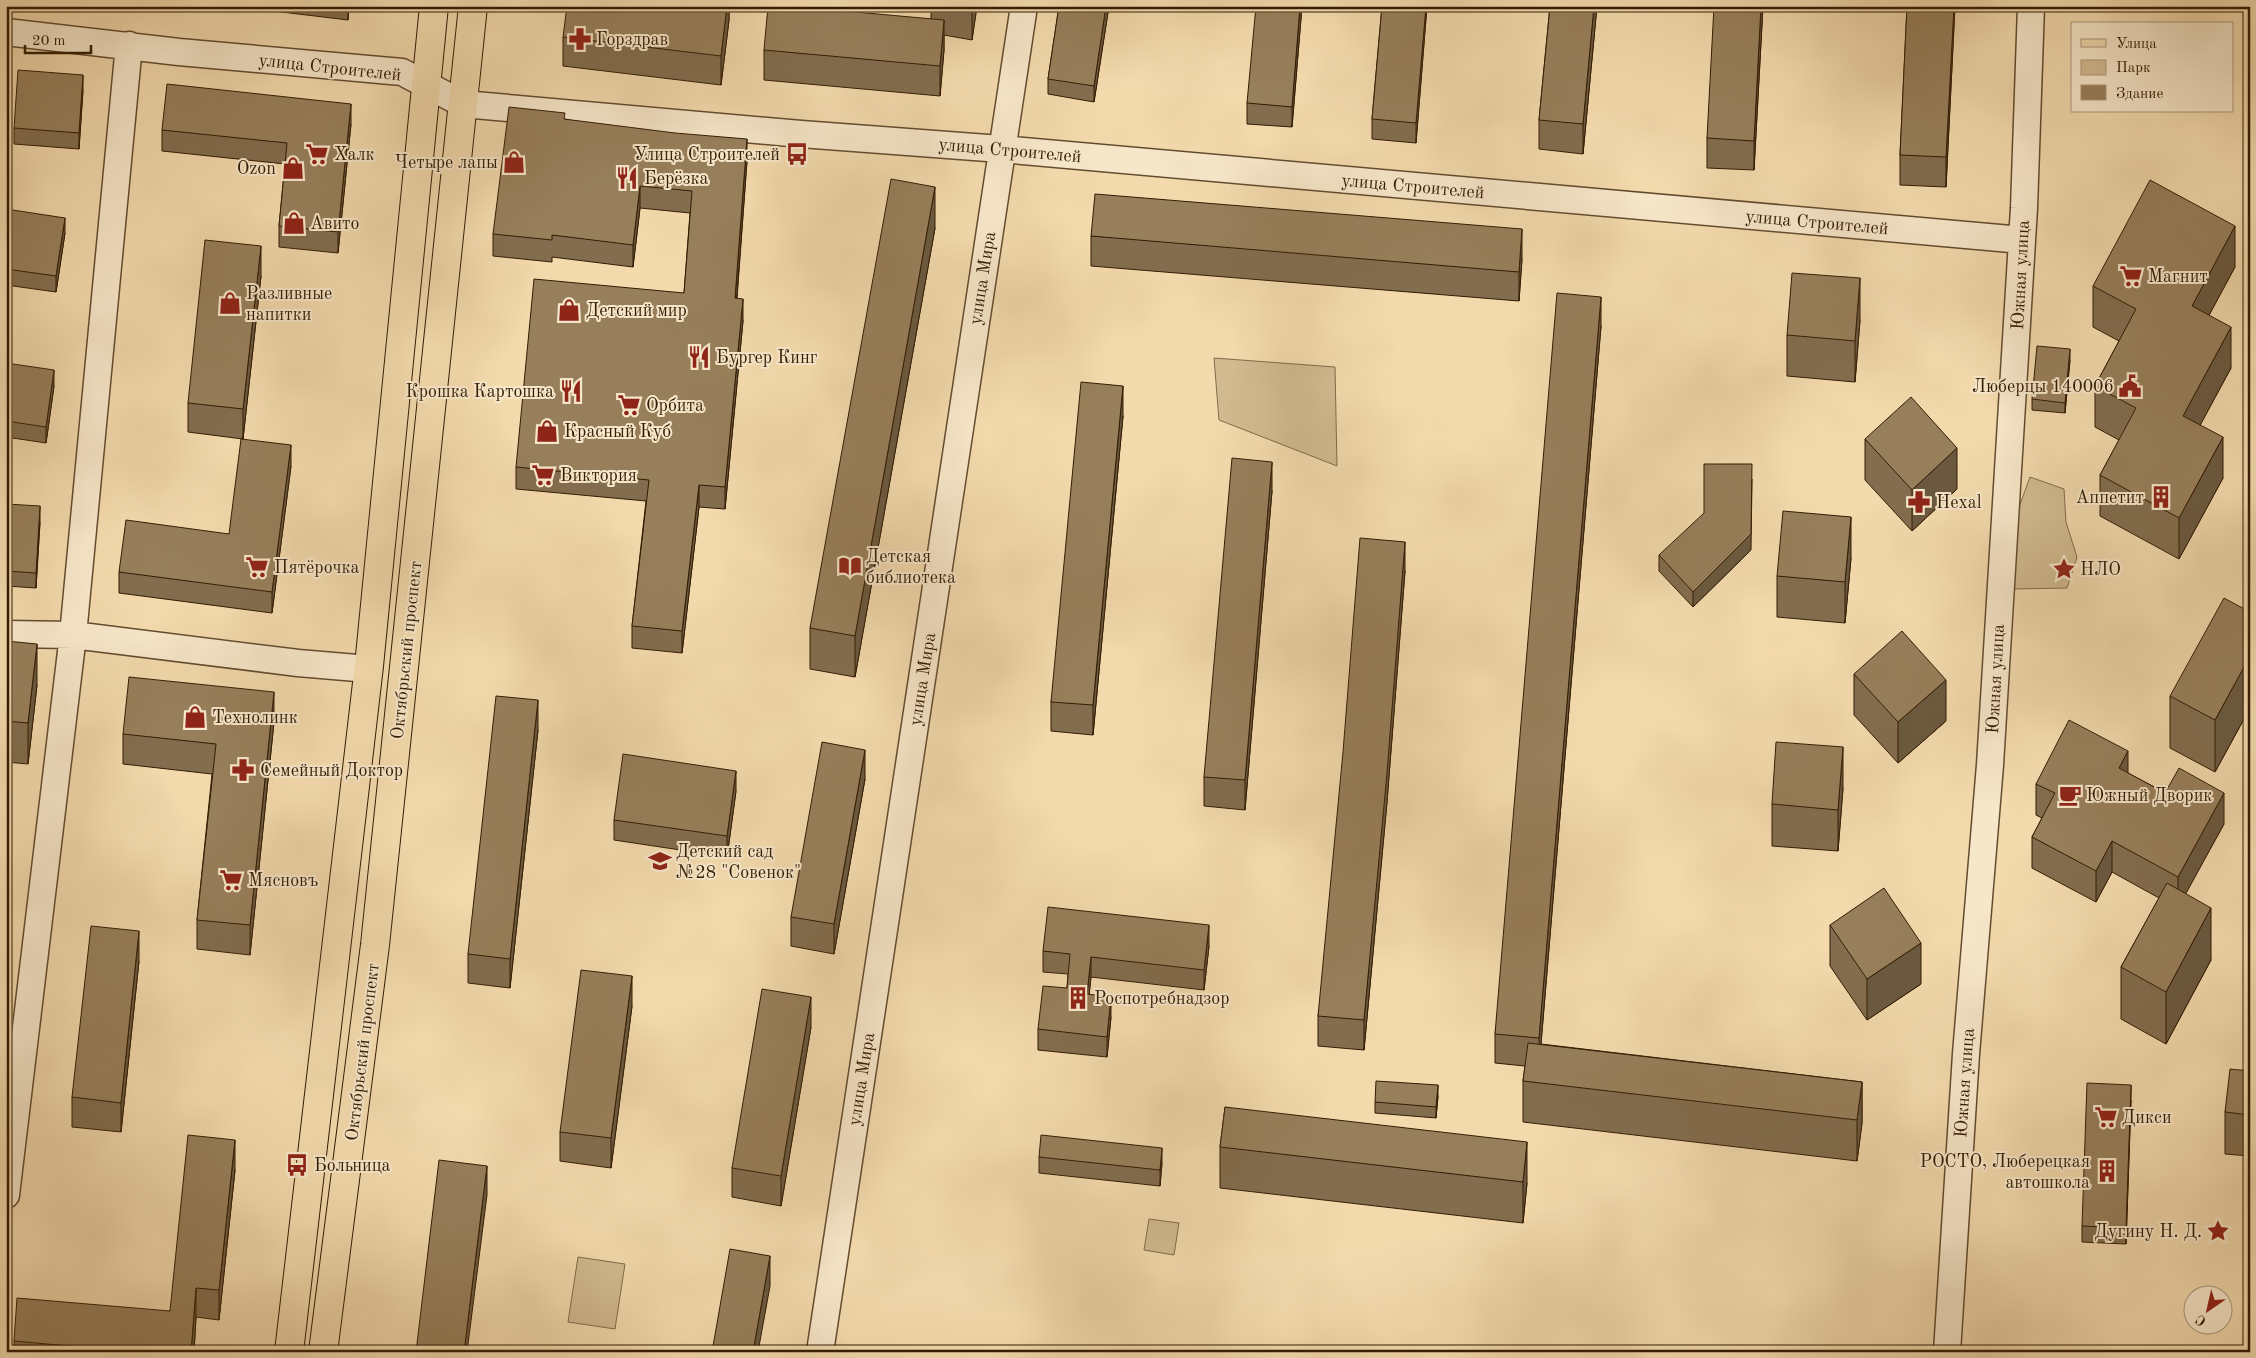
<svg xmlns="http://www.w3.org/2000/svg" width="2256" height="1358" font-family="'Old Standard TT',serif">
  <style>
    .green { fill: #d2ba90; stroke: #826b4a }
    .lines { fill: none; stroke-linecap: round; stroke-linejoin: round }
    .minor-casing { stroke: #634c2e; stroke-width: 29 }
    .major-casing { stroke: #331c03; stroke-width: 30 }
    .minor { stroke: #f7e7ca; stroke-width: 26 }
    .major { stroke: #f3daad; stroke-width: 28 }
    .wall { fill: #826d4e; stroke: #331c03 }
    .shaded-wall { fill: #6a5940; stroke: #331c03 }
    .building { fill: #977f5b; stroke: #331c03 }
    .labels { text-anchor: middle; stroke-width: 4; stroke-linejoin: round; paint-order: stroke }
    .poi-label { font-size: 18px; fill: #331c03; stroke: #f7e7ca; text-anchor: start }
    .street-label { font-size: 18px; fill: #331c03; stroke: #f7e7ca }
  </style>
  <rect width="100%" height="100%" fill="#f3daad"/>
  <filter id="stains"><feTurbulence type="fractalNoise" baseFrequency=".004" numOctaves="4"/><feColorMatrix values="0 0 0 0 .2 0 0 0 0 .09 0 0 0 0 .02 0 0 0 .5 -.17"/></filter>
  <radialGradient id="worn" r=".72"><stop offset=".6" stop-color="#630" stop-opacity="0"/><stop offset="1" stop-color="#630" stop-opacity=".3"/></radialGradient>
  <path class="green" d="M1214,358L1335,367L1337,466L1219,420Z
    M2030,477L2064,489L2066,522L2077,557L2067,588L2014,589L2018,510Z
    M1149,1219L1179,1223L1174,1255L1144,1250Z
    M578,1257L625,1264L615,1329L568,1322Z"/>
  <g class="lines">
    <defs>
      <path id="minor" d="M6,32L179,52L402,72L463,104L801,134L1001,149L2022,240
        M6,634L73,635L298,663L357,668L369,666
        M6,1195L73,635L129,45
        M820,1352L1024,6
        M1947,1352L1966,1054L1990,765L2024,208L2031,6"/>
      <path id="major" d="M289,1352L369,666L434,6
        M323,1352L375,945L473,6"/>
    </defs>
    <use href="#minor" class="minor-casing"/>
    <use href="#major" class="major-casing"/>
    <use href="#minor" class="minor"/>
    <use href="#major" class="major"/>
  </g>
  <path class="wall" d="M240,6H349L348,20L240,7Z
    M729,6V20L721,85L563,66V37Z
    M931,6H977L972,40L944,35V50L940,96L764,80V50L931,19Z
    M1059,6H1109L1094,102L1048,94V79Z
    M1302,6L1292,127L1247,124V103Z
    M1382,6H1427L1416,143L1372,139V119Z
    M1550,6H1597L1583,154L1539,149V120Z
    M1763,6L1754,170L1707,168V138Z
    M1907,6H1955L1946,187L1900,185V155Z
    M2186,6H2213V8Z
    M83,90L79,149L14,144V128Z
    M565,119L747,161L737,299L743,321L725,509L699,507L682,653L632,648V626L646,501L516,489V467L684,293L690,213L640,208L633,267L552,257V262L493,256V234Z
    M351,124L338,253L279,247V226L285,164L162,151V130Z
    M6,209L65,233L56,292L6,285Z
    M935,228L855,677L810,669V628Z
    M1091,236L1522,259L1519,301L1091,266Z
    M2235,267L2209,315L2231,368L2200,425L2223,478L2179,559L2100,516V475L2119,440L2095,427V386L2119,341L2093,327V286Z
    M261,276L243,439L188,432V403Z
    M1860,320L1855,382L1787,376V335Z
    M1601,326L1541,1044L1862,1082V1123L1857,1161L1523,1122V1081L1525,1066L1495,1063V1034Z
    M2070,360L2065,413L2032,410V399Z
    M6,363L54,386L46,443L6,437Z
    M1123,416L1093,735L1051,731V702Z
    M1865,439L1957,489L1912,531L1865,480Z
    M291,466L272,613L119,593V572L229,534Z
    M1272,491L1245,810L1204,806V777Z
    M6,504L40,522L36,588L6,586Z
    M1751,550L1693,607L1659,571V555Z
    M1851,558L1845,623L1777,617V576Z
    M1405,571L1387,802L1364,1050L1318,1046V1016Z
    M2250,612V708L2215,772L2170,748V696Z
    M6,641L37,685L28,764L6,762Z
    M1854,674L1946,721L1898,763L1854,715Z
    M274,722L250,955L197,949V920L212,774L123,764V734Z
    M538,730L510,988L468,983V954Z
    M2128,773L2224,824L2185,894L2211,960L2166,1044L2121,1019V967L2159,898L2112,872L2096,902L2032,868V837L2042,818L2036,815V784Z
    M865,779L834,954L791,946V917Z
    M1843,788L1838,851L1772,846V804Z
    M736,791L727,857L614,840V820Z
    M1830,925L1921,984L1867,1020L1830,966Z
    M1209,946L1204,990L1091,977L1089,994L1111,1017L1107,1057L1038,1050V1029L1067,988L1068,974L1043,972V951Z
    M139,961L121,1132L72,1127V1097Z
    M632,1006L611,1168L560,1161V1132Z
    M811,1027L781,1206L732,1197V1168Z
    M2250,1071V1156L2225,1154V1112Z
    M1438,1096L1436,1118L1375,1113V1102Z
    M2131,1100L2126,1244L2082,1242V1226Z
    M1225,1107L1527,1183L1523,1223L1220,1188V1147Z
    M1039,1157L1162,1163L1160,1186L1039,1173Z
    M235,1170L219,1320L196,1317L194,1352H14V1341L170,1311Z"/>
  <path class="shaded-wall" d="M348,6H349L348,20Z
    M727,6H729V20L721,85V56Z
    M972,6H977L972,40Z
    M1106,6H1109L1094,102V86Z
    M1300,6H1302L1292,127V107Z
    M1426,6H1427L1416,143V123Z
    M1594,6H1597L1583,154V124Z
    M1761,6H1763L1754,170V141Z
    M1954,6H1955L1946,187V157Z
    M944,20V50L940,96V66Z
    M83,75V90L79,149V133Z
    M351,104V124L338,253V232Z
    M747,139V161L735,320V298Z
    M640,186V208L633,267V245Z
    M935,187V228L855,677V636Z
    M65,218V233L56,292V276Z
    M2235,226V267L2192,347V306Z
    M1522,229V259L1519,301V272Z
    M261,246V276L243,439V409Z
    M1860,278V320L1855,382V341Z
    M1601,297V326L1539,1067V1038Z
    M743,299V321L725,509V487Z
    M2231,327V368L2183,457V416Z
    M2070,349V360L2065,413V403Z
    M54,370V386L46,443V427Z
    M1123,386V416L1093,735V705Z
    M2223,437V478L2179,559V518Z
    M291,445V466L272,613V592Z
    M1957,448V489L1912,531V490Z
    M1272,462V491L1245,810V780Z
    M1752,479L1751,550L1693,607V592Z
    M699,485V507L682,653V631Z
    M40,506V522L36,588V573Z
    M1851,517V558L1845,623V582Z
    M1405,542V571L1387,802L1364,1050V1020Z
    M37,644V685L28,764V723Z
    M2250,656V708L2215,772V720Z
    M1946,680V721L1898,763V722Z
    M274,692V722L250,955V925Z
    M538,700V730L510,988V959Z
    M1843,747V788L1838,851V810Z
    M865,750V779L834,954V924Z
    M2128,751V782L2119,768Z
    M736,771V791L727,857V836Z
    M2224,793V824L2178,908V877Z
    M2112,841V872L2096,902V871Z
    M2211,908V960L2166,1044V992Z
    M1209,925V946L1204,990V970Z
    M139,931V961L121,1132V1103Z
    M1921,943V984L1867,1020V979Z
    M1091,957V977L1087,1015V994Z
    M632,976V1006L611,1168V1138Z
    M811,997V1027L781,1206V1176Z
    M1111,997V1017L1107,1057V1037Z
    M1862,1082V1123L1857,1161V1120Z
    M1438,1085V1096L1436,1118V1107Z
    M2131,1085V1100L2126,1244V1228Z
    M235,1140V1170L219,1320V1290Z
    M1527,1142V1183L1523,1223V1182Z
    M1162,1148V1163L1160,1186V1170Z
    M487,1166V1195L467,1352H464Z
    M770,1256V1286L758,1352H753Z
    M196,1288V1317L194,1352H191Z"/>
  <path class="building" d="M567,6H727L721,56L563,37Z
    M768,6H789L944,20L940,66L764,50Z
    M949,6H972V10Z
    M1059,6H1106L1094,86L1048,79Z
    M1256,6H1300L1292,107L1247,103Z
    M1382,6H1426L1416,123L1372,119Z
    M1550,6H1594L1583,124L1539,120Z
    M1714,6H1761L1754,141L1707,138Z
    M1907,6H1954L1946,157L1900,155Z
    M18,70L83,75L79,133L14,128Z
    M167,84L351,104L338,232L279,226L287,143L162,130Z
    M509,107L565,113L564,119L675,133L747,139L735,298L743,299L725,487L699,485L682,631L632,626L649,480L516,467L534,279L684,293L692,191L640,186L633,245L552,235V240L493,234Z
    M891,179L935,187L855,636L810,628Z
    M2150,180L2235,226L2192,306L2231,327L2183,416L2223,437L2179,518L2100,475L2136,408L2095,386L2136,309L2093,286Z
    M1095,194L1522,229L1519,272L1091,236Z
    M6,209L65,218L56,276L6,269Z
    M205,240L261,246L243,409L188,403Z
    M1792,273L1860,278L1855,341L1787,335Z
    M1557,293L1601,297L1539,1038L1495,1034Z
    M2037,346L2070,349L2065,403L2032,399Z
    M6,363L54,370L46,427L6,421Z
    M1081,382L1123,386L1093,705L1051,702Z
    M1911,397L1957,448L1912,490L1865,439Z
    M241,439L291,445L272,592L119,572L126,520L229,534Z
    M1232,458L1272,462L1245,780L1204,777Z
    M1704,464H1752L1751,534L1693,592L1659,555L1704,513Z
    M6,504L40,506L36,573L6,571Z
    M1783,511L1851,517L1845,582L1777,576Z
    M1360,538L1405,542L1387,773L1364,1020L1318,1016L1343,752Z
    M2224,598L2250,612V656L2215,720L2170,696Z
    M1902,631L1946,680L1898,722L1854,674Z
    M6,641L37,644L28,723L6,721Z
    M129,677L274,692L250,925L197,920L216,744L123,734Z
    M496,696L538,700L510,959L468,954Z
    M2069,720L2128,751L2119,768L2165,793L2179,768L2224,793L2178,877L2112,841L2096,871L2032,837L2055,793L2036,784Z
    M822,742L865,750L834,924L791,917Z
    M1776,742L1843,747L1838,810L1772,804Z
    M623,754L736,771L727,836L614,820Z
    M2167,883L2211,908L2166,992L2121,967Z
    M1884,888L1921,943L1867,979L1830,925Z
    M1048,907L1209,925L1204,970L1091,957L1087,994L1111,997L1107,1037L1038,1029L1043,986L1067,988L1070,954L1043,951Z
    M91,926L139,931L121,1103L72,1097Z
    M581,970L632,976L611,1138L560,1132Z
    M762,989L811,997L781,1176L732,1168Z
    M1528,1043L1862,1082L1857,1120L1523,1081Z
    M2230,1069L2250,1071V1115L2225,1112Z
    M1376,1081L1438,1085L1436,1107L1375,1102Z
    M2087,1083L2131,1085L2126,1228L2082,1226Z
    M1225,1107L1527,1142L1523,1182L1220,1147Z
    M188,1135L235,1140L219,1290L196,1288L191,1352H134L14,1341L17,1298L170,1311Z
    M1041,1135L1162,1148L1160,1170L1039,1157Z
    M439,1160L487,1166L464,1352H416Z
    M730,1249L770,1256L753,1352H712Z"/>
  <defs>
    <symbol id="pharmacy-bare" viewBox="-9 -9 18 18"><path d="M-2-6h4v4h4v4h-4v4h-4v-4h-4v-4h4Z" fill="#8f2418" stroke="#f7e7ca" stroke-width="2.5" paint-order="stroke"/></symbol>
    <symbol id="supermarket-bare" viewBox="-9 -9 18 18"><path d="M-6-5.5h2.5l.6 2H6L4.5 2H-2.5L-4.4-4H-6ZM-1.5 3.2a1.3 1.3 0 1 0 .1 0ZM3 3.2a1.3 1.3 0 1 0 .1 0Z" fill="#8f2418" stroke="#f7e7ca" stroke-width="2.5" paint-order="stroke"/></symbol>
    <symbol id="bus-bare" viewBox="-9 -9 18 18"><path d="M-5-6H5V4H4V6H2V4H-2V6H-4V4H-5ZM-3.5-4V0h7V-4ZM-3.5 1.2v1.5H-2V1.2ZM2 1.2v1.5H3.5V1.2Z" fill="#8f2418" stroke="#f7e7ca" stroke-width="2.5" paint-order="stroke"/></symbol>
    <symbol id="shop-bare" viewBox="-9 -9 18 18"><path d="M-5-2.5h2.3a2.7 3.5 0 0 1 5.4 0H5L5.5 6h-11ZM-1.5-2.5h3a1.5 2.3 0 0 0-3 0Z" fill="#8f2418" stroke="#f7e7ca" stroke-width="2.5" paint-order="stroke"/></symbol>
    <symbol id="restaurant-bare" viewBox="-9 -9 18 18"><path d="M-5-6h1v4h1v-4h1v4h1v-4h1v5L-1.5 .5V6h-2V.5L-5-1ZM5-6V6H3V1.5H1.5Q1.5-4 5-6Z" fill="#8f2418" stroke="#f7e7ca" stroke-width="2.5" paint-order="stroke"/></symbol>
    <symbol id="civic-bare" viewBox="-9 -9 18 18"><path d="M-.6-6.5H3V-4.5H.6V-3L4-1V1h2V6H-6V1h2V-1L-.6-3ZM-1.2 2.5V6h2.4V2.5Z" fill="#8f2418" stroke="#f7e7ca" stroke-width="2.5" paint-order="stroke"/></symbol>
    <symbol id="building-bare" viewBox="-9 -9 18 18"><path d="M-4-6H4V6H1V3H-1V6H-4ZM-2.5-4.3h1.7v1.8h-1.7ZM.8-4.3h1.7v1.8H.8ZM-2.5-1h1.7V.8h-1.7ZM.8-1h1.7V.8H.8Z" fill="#8f2418" stroke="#f7e7ca" stroke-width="2.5" paint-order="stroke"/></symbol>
    <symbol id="library-bare" viewBox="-9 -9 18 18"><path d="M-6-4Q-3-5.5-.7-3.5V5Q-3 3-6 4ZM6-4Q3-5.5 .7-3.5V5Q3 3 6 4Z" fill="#8f2418" stroke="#f7e7ca" stroke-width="2.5" paint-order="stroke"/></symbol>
    <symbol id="sight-bare" viewBox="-9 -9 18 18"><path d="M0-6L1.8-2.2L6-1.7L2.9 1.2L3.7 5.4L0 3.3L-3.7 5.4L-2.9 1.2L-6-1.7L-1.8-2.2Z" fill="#8f2418" stroke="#f7e7ca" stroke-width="2.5" paint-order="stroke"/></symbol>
    <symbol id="cafe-bare" viewBox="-9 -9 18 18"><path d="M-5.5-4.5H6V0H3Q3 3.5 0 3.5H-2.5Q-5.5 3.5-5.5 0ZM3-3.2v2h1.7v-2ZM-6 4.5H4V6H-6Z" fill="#8f2418" stroke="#f7e7ca" stroke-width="2.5" paint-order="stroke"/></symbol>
    <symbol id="school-bare" viewBox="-9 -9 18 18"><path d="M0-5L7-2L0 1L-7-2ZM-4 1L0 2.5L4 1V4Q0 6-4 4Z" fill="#8f2418" stroke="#f7e7ca" stroke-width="2.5" paint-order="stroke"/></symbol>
  </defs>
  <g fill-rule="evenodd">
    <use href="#pharmacy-bare" x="564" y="23" width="32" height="32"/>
    <use href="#supermarket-bare" x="301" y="138" width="32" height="32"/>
    <use href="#bus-bare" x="781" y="138" width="32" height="32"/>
    <use href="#shop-bare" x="498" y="146" width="32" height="32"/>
    <use href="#shop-bare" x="277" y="152" width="32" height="32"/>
    <use href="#restaurant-bare" x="611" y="162" width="32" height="32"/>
    <use href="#shop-bare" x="278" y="207" width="32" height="32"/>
    <use href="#supermarket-bare" x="2115" y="260" width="32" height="32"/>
    <use href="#shop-bare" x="214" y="287" width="32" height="32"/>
    <use href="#shop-bare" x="553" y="294" width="32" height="32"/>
    <use href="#restaurant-bare" x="683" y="341" width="32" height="32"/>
    <use href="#civic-bare" x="2114" y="370" width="32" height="32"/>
    <use href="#restaurant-bare" x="555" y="375" width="32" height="32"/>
    <use href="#supermarket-bare" x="613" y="389" width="32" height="32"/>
    <use href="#shop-bare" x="531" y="415" width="32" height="32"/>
    <use href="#supermarket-bare" x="527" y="459" width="32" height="32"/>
    <use href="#building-bare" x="2145" y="481" width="32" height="32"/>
    <use href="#pharmacy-bare" x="1903" y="486" width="32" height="32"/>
    <use href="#library-bare" x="834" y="550" width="32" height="32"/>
    <use href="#supermarket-bare" x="241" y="551" width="32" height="32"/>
    <use href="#sight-bare" x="2048" y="553" width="32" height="32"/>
    <use href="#shop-bare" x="179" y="701" width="32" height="32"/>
    <use href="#pharmacy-bare" x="227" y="754" width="32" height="32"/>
    <use href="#cafe-bare" x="2054" y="779" width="32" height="32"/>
    <use href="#school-bare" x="644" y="845" width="32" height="32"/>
    <use href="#supermarket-bare" x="215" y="864" width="32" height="32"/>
    <use href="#building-bare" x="1062" y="982" width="32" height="32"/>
    <use href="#supermarket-bare" x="2090" y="1101" width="32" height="32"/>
    <use href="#bus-bare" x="281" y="1149" width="32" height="32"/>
    <use href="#building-bare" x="2091" y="1155" width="32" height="32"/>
    <use href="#sight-bare" x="2202" y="1215" width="32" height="32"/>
  </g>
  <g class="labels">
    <g class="poi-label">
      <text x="596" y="45">Горздрав</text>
      <text x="334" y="160">Халк</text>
      <text x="780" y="160" text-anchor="end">Улица Строителей</text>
      <text x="498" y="168" text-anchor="end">Четыре лапы</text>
      <text x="276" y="174" text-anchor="end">Ozon</text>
      <text x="644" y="184">Берёзка</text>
      <text x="310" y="229">Авито</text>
      <text x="2148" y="282">Магнит</text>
      <text x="246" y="299">Разливные<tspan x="246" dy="21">напитки</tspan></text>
      <text x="586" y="316">Детский мир</text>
      <text x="716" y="363">Бургер Кинг</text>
      <text x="2114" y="392" text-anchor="end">Люберцы 140006</text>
      <text x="554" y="397" text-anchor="end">Крошка Картошка</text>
      <text x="646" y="411">Орбита</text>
      <text x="564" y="437">Красный Куб</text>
      <text x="560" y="481">Виктория</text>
      <text x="2144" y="503" text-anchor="end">Аппетит</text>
      <text x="1936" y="508">Hexal</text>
      <text x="866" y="562">Детская<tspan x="866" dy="21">библиотека</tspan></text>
      <text x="274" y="573">Пятёрочка</text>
      <text x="2080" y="575">НЛО</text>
      <text x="212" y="723">Технолинк</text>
      <text x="260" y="776">Семейный Доктор</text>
      <text x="2086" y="801">Южный Дворик</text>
      <text x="676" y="857">Детский сад<tspan x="676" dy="21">№28 "Совенок"</tspan></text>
      <text x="248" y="886">Мясновъ</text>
      <text x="1094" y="1004">Роспотребнадзор</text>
      <text x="2122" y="1123">Дикси</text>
      <text x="2090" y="1167" text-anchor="end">РОСТО, Люберецкая<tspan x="2090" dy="21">автошкола</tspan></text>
      <text x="314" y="1171">Больница</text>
      <text x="2202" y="1237" text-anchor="end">Дугину Н. Д.</text>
    </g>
    <g class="street-label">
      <text transform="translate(330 67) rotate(6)" y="6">улица Строителей</text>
      <text transform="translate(1010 150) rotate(5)" y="6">улица Строителей</text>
      <text transform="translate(1413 186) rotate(5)" y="6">улица Строителей</text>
      <text transform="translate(1817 222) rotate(5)" y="6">улица Строителей</text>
      <text transform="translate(2020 275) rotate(-87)" y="6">Южная улица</text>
      <text transform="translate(982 278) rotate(-81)" y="6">улица Мира</text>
      <text transform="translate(406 650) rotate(-84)" y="6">Октябрьский проспект</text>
      <text transform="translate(922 679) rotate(-81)" y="6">улица Мира</text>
      <text transform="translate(1995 679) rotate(-87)" y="6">Южная улица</text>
      <text transform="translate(362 1052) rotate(-83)" y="6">Октябрьский проспект</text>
      <text transform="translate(861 1079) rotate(-81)" y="6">улица Мира</text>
      <text transform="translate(1964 1083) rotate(-86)" y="6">Южная улица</text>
    </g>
  </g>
  <rect width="2256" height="1358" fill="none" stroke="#f3daad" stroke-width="25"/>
  <rect x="8" y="8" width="2241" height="1343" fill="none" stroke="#331c03" stroke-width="2.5"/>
  <rect x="12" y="12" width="2231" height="1333" fill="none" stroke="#331c03"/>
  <rect x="2071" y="22" width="162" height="90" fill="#f7e7ca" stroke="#a9967a"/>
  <rect x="2081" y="39" width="25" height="8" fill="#f3daad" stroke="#a9967a"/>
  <text x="2116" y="48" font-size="15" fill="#331c03">Улица</text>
  <rect x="2081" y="60" width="25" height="15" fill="#d2ba90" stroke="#a9967a"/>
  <text x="2116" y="72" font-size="15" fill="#331c03">Парк</text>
  <rect x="2081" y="85" width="25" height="15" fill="#977f5b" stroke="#a9967a"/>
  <text x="2116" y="98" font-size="15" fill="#331c03">Здание</text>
  <g transform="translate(2208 1310) rotate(214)"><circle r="24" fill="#f7e7ca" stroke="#a9967a"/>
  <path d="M0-4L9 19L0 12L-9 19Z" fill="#8f2418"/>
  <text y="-8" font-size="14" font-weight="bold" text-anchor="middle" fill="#331c03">С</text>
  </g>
  <path d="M25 45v8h66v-8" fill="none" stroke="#331c03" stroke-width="2.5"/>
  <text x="32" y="45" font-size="15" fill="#331c03" stroke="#f7e7ca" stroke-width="4" paint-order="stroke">20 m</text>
  <rect width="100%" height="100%" filter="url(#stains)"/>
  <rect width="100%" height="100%" fill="url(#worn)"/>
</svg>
